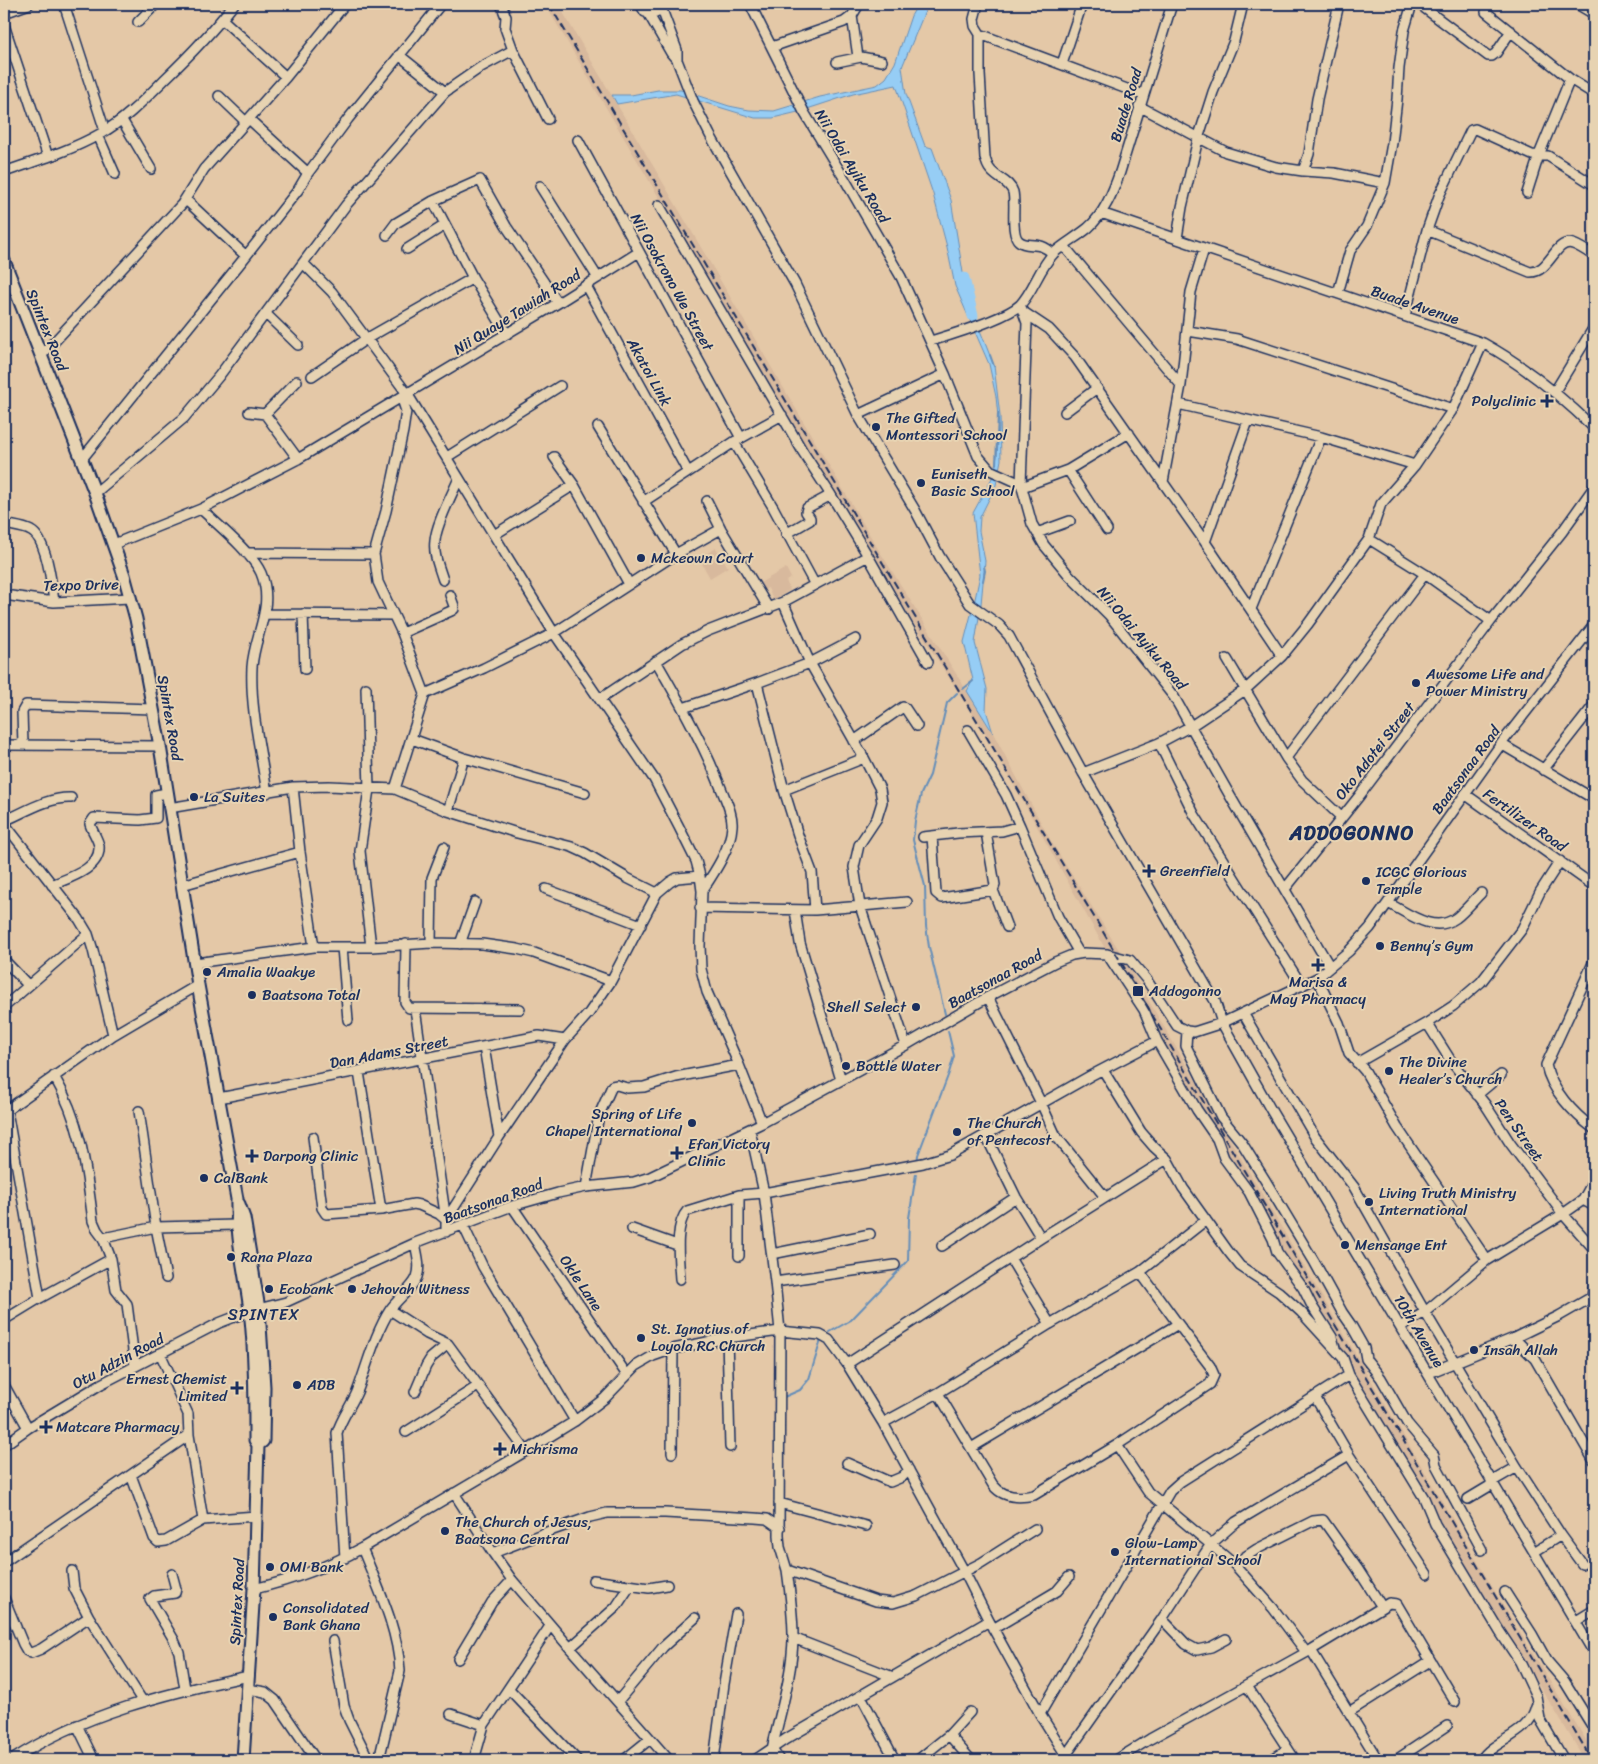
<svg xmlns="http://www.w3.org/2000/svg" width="1598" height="1764" font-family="Sriracha,sans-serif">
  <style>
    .built { fill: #d8b99d }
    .water { fill: #96cdf5; stroke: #658eb9 }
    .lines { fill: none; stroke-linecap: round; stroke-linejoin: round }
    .stream { stroke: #658eb9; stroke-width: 2 }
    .river { stroke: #96cdf5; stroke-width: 11 }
    .minor-casing { stroke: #1b2f5e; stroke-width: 12 }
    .major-casing { stroke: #1b2f5e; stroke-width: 15 }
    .minor { stroke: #e7d3b2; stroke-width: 9 }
    .major { stroke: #e7d3b2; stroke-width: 11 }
    .rail { stroke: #1b2f5e; stroke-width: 2; stroke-dasharray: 8 4; stroke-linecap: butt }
    .poi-dot { fill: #1b2f5e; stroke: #e7d3b2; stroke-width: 2 }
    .labels { text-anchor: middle; stroke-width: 4; stroke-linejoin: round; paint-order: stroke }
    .street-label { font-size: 15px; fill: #1b2f5e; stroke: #e7d3b2 }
    .poi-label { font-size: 15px; fill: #1b2f5e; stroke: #e7d3b2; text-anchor: start }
    .neighbourhood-label { font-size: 16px; letter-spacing: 1px; fill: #1b2f5e; stroke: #e7d3b2 }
    .district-label { font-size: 20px; font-weight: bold; letter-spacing: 1px; fill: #1b2f5e; stroke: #e7d3b2 }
  </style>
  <rect width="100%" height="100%" fill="#e4c8a7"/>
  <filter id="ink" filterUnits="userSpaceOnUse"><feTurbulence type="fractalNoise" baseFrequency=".02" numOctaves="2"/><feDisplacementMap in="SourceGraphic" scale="10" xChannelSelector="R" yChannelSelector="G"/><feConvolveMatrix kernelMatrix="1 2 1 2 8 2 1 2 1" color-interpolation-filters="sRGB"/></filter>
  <g filter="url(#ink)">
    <path class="built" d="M545,4H558L877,547L993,733L1052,843L1119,950L1497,1595L1594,1753V1760H1585L1485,1597L1107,952L985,733L866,549Z
      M716,548L728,567L710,578L700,560L705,557L704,555Z
      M786,568L791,578L786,581L790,590L773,600L768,588L762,591L758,584Z"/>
    <path class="water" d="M918,4H928L902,67L906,94L925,146L932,148L951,200L967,297L994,366L1000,416L1001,460L996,485L980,517L979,531L985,561L981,604L975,643L987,689L986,710L993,733L967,691L973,680L964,642L975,599L980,575L973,513L992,478L997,457L999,426L996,397L989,364L955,286L947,247L933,194L896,85L853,94L798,112L773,118H755L676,94L617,104L612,95H631L658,90H681L729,106L749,110L774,111L820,97L877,85L886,78L895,63L911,16Z"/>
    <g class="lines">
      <path class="stream" d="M990,355L994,366
        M996,464L998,413
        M983,581L985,571L984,566
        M963,689L973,681
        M945,1014L929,947L926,926L925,886L913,840L915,821L921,794L930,775L947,703L957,693
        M917,1162L918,1155L949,1073L954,1056L948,1031
        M830,1332L851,1320L908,1261L909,1218L916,1174
        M784,1397L800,1390L809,1379L821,1340"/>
      <path class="river" d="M964,278L973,316"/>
      <defs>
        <path id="minor" d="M64,4L105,131
          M501,4L506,17L505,28L513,50L548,119
          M640,4L645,12C653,15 660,12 662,4
          M750,4L804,112L844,178L901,277L945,374L978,456L990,470L1021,484L1032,524L1044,545L1068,574L1109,615L1174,697L1233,801L1330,967
          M978,4L974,19L975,26L980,34V74L985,158C986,161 987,165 989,168C996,179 1009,180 1013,192C1016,204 1010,234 1019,241C1028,249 1039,239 1053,254
          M1419,4L1488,56H1492L1496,53L1511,31
          M1577,4L1594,14
          M661,7L677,50V60L693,101L710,135L795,284L858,415L915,510L940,557L970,604L999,625L1009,636L1083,773L1215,1001L1222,1023L1272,1112L1594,1653
          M1486,12L1570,79L1594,94
          M4,13L29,4
          M648,13L671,53L677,60
          M852,16L858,57
          M222,19L286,77
          M138,22L156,4
          M4,25L48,157
          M980,34L1143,95
          M772,47L844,22L852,16L859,4
          M399,55L445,92
          M837,62L861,57L882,61
          M1062,64L1082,4
          M219,96L246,122
          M1139,106L1226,152L1276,167L1303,171L1334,173L1385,183
          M249,119L308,173
          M122,120L151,169
          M98,135L115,174
          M578,140L741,438
          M1303,171L1309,154L1317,99L1339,4
          M4,172C36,161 70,151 100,134C125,120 144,100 164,80C189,56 213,31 234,4
          M540,186L598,278
          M1527,193L1539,155L1570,79
          M185,199L246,256
          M433,201L473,278L507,334
          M659,205L803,452L831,495L868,556L928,662
          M1101,213L1483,343C1525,366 1560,395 1594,428
          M1427,230L1530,272C1550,273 1555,238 1573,244C1581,247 1588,252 1594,256
          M387,235L396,223L433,201L480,180L506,226L558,303
          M1177,238L1182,207L1198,139L1213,92L1234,41L1243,4
          M1064,246L1181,385
          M407,249L445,225
          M304,264L332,292L408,395L554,633L654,779L679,827L696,861L700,876L702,891L700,946L701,969L707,992L739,1065L762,1123
          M586,286L688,472
          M1338,293L1350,251L1367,226L1385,183L1392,143L1397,99L1399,68L1404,31L1412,4
          M1025,313L1049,329L1075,357L1205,542L1282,656
          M266,314L298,345
          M1405,316L1427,230L1439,196L1471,130L1475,129L1532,155L1548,156L1594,185
          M1188,331L1237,339L1453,409
          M931,341C951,335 1006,318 1020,305C1034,290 1039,268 1054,253C1064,244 1077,237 1088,228C1104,214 1113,192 1120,172L1172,4
          M41,356L182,204L204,169L286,77L345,4
          M312,376L366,339L473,278
          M1555,391L1594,327
          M1178,404L1321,437L1415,465
          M249,412L265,414L298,459
          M1065,412L1097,388
          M265,414L297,381
          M858,415L945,374
          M598,427L676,554
          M734,442L773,507L815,585
          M447,457L560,386
          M554,457L574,485L629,584
          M82,459L246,256L298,190L308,173L348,119L441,4
          M1068,470L1107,530
          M1163,482L1181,385L1191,292L1204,249
          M1021,484L1027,323L1022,309
          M1022,487L1068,470L1129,433
          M95,493L184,418L219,376L346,205L445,92L481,67L513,50
          M707,501L721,529L769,609
          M643,502L734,442L782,415
          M201,509C217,524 253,554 261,573C275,607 254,635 252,667C250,709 261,752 267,793
          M4,524C12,526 24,527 31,531C47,539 52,586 54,602
          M1037,533L1070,521
          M786,534L810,520V518L806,512L807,508L831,495
          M494,535L574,485
          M1369,539L1425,574L1491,621
          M1205,542L1248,421
          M114,544L201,509L298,459L558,303L639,252
          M246,553L374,554
          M443,580C439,567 433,554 435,541C436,524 452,495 459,478
          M4,595L54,602L130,598
          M783,602L810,663L864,758L880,789L882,802L877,818L859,845L854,867L860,906L906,1045
          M1251,609L1321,437
          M265,614L392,615
          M303,614L305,669
          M402,633L451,611L454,609V606L450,595
          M1227,659L1286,758L1302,780L1341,817
          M656,661C681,704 705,747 723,793C727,803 733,815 732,826C731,848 714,873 702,891
          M757,683L784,790L798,835L812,872L815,910
          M366,688L369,789L360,851L371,947
          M425,694L484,668L554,633L676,554L721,529
          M600,699L682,644L708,631L783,602L868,556
          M683,708L757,683L810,663L856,639
          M968,730L1006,795L1020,826
          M412,739L464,758L585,793
          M854,741L903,707L905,708L917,726
          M1159,743L1194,814L1302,986
          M1501,744L1594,799
          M4,745L160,746
          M23,745L22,712L26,705L153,709
          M1286,758L1425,574
          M1543,770L1594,705
          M1083,773L1159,743L1191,726L1245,690L1282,656L1308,624L1369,539L1381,504L1415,465L1453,409L1483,343
          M293,787L300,852L314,947
          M395,789L425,694L402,633L378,582L374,554L386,511L403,431L406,411L402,399
          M784,790L864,758
          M1465,794L1594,886
          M169,808L293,787L329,786L395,789L448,811L517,833L572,847L585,853L627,878L657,893
          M448,811L464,758
          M4,821C25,812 48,797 71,798
          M4,823L79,919L88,934L93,950L113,1035
          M932,836L936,893L942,898L993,890L995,885L986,832
          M923,837L958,833L1002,831L1020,826L1058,917L1079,953
          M52,885C68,878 101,869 99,846C98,839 92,831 90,824L94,818L140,820L156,818V795L167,793
          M182,885L300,852
          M546,889L641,925
          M1285,889L1360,795L1491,621L1562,532L1594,487
          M993,890L1007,927
          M1388,903C1409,914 1434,934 1456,918C1465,911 1473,901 1481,893
          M700,908L815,910L907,902
          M795,910L800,943L841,1080
          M431,943L432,878L444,847
          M406,944L405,1002L409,1008L520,1009
          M460,944L475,902
          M342,947L348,1020
          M1107,954L1144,1010L1157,1041L1197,1110L1217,1139L1224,1158L1249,1192L1273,1239L1277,1252L1303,1288L1312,1306L1332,1337L1335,1348
          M4,960L28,985
          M1594,961L1546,1065C1551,1090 1574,1114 1594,1129
          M195,963L314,947H371L431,943L482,944L517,949L534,953L611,981
          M1317,978L1339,1023L1349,1053L1365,1071L1397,1127L1487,1260
          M988,997L1041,1103L1056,1136L1105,1197
          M4,1007L88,934
          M415,1009L446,1220
          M1243,1013L1315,1137L1354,1187L1425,1312L1517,1467L1561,1535L1582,1564
          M1427,1023L1451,1061L1485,1104L1510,1143L1563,1214L1594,1249
          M1187,1031L1186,1046L1221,1117L1242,1143L1265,1180L1315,1263L1342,1312L1351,1325L1364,1348L1366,1359L1381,1378L1407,1423L1434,1455L1436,1465L1482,1550
          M484,1047L499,1137
          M1357,1063L1427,1023L1453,1006L1481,982L1522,929L1540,892L1560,861
          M1103,1070L1141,1132L1154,1147L1167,1159L1183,1188L1228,1251L1240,1266L1279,1292L1301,1312L1343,1358L1349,1375L1424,1498L1435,1524L1500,1632L1520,1662L1536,1696L1540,1719L1564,1760
          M359,1072L381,1210
          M54,1076C82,1124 86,1168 93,1221L97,1230L103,1238L156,1227L236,1225
          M1477,1095L1501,1075
          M219,1098L539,1036L565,1040
          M7,1111L40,1298
          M139,1111L156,1227L166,1278
          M4,1112L113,1035L198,985
          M750,1130L764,1193L775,1282L780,1331L779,1536L780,1547L787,1570L876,1601L893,1603L916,1596L981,1563L1035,1529
          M986,1136L1016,1197L1041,1238
          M313,1137L322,1208L326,1214L381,1210L414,1204L419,1205L439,1214L446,1220
          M586,1187L599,1115L612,1086L617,1085L627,1088L644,1087L676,1077L739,1065
          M1583,1200L1594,1206
          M512,1206L627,1375
          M463,1225L483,1267L575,1421
          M632,1229L677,1245
          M446,1232V1220L499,1137L565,1040L589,1013L611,981L657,893L670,882L677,878L700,876
          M103,1238L111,1259L116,1290L127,1304L135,1366
          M942,1246L1016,1197
          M772,1254L870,1234
          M739,1256V1195
          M1010,1258L1050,1324
          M680,1279C679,1261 674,1225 687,1211L739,1195L764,1193L923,1163L950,1155L1090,1076L1157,1041
          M775,1282L895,1265
          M1594,1301L1592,1297L1594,1285
          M390,1310L427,1334L448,1344L526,1451
          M4,1320L40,1298L111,1259
          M1400,1327L1425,1312L1487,1260L1563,1214L1583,1200L1594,1180
          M727,1338L730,1447
          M1514,1338L1559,1316L1592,1297
          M160,1353L188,1414L189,1435L203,1520
          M847,1364L1041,1238L1167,1159
          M1429,1373L1514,1338L1535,1359L1594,1461
          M4,1385L28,1428
          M415,1392L426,1366L431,1358L448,1344
          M938,1393L993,1485C1003,1498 1020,1498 1034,1495L1117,1445L1210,1384L1214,1375L1210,1366L1178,1324L1140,1272
          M1315,1397L1349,1455L1427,1574
          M883,1423L938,1393L1050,1324L1140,1272L1206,1220
          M406,1432L478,1386
          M4,1445L28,1428L101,1384L219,1323L250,1311L286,1302L415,1243L512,1206L558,1193L586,1187L634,1182L650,1177L762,1123L906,1045L988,997L1055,962L1072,955L1084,953L1107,954L1130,960L1146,979L1177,1026L1187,1031L1194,1032L1222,1023L1317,978L1349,951L1370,928L1501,744L1594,625
          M1117,1445L1148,1492L1234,1564L1273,1608L1306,1652
          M971,1448L1178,1324
          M672,1453L673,1349
          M847,1463L890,1482L902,1477L909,1470
          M131,1475L154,1538L158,1542L166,1541L203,1520L256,1516
          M1491,1482L1517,1467
          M454,1493L493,1553L512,1580L570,1648L669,1760
          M1468,1499L1493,1484
          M779,1503L866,1526
          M362,1548C378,1588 398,1628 400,1671L379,1760
          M1534,1552L1561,1535
          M493,1553L547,1532L590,1517L607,1513H665L755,1518L767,1519L780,1528
          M345,1558L337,1433C341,1419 351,1406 357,1392C367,1366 375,1333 390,1310C397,1299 413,1288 417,1277C421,1266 417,1254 415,1243
          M4,1562L189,1435
          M1234,1564L1257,1549L1313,1521L1323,1520L1357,1568L1382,1607
          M72,1571L74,1588L89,1617L143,1702
          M172,1574L176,1589L175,1593L154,1596L150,1599L174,1640L179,1652L185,1689
          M593,1580L649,1588L667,1585
          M254,1589C292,1580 328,1567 362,1548L526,1451L575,1421L605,1398L636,1366L653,1356L673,1349L727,1338L780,1331L820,1335L829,1340L847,1364L883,1423L964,1571L989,1621L1040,1714L1069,1760
          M1505,1592L1532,1634L1547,1661L1565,1682L1594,1729
          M4,1598L23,1644L27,1651L31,1653L41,1649L89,1617
          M1162,1619L1186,1644L1197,1650L1211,1647L1226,1639
          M1576,1621L1594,1610
          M993,1629L1057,1591L1069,1577
          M793,1638L893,1677
          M333,1641L344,1706L349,1720L369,1760
          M570,1648L616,1607L630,1586
          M1311,1650L1378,1760
          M458,1659L492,1602L512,1580
          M1247,1686L1295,1760
          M248,1689L265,1692L275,1700L316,1760
          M509,1689L577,1760
          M861,1696L895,1760
          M618,1701L663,1647L695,1618
          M1349,1712L1430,1661
          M451,1714L484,1725
          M1040,1714L1170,1491L1180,1482L1349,1375
          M77,1725L94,1760
          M949,1735L971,1760
          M1066,1755L1162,1619L1211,1544L1236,1522L1349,1455
          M12,1760C82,1714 167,1693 249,1676
          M474,1760L484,1725L550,1626
          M624,1760L650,1739
          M714,1760L724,1684L736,1614
          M755,1760L786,1739L989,1621
          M779,1760L772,1749C780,1713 793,1673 793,1636C793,1614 790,1592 787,1570
          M918,1760L949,1735L970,1712
          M1116,1760L1150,1739L1311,1650L1389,1603L1397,1604L1455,1702
          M1271,1760L1288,1749
          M1396,1760L1447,1726
          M1481,1760C1494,1739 1529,1736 1536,1706"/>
        <path id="major" d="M4,261L95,493L124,575L136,619L160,746L198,985L237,1199C236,1237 245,1272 250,1310C255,1353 255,1397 255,1440L258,1445L254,1589L243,1760
          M239,1204L244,1218L259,1309L264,1387L263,1441L258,1445"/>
      </defs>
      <use href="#minor" class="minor-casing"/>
      <use href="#major" class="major-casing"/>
      <use href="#minor" class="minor"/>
      <use href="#major" class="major"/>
      <path class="rail" d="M549,4L1118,957L1592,1760"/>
    </g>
  </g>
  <g class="poi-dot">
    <path d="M1544.5 393.5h5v5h5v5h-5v5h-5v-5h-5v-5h5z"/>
    <circle cx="876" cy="427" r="5"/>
    <circle cx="921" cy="483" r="5"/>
    <circle cx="641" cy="558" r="5"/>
    <circle cx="1416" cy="683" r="5"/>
    <circle cx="194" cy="797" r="5"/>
    <path d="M1146.5 863.5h5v5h5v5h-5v5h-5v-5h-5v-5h5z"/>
    <circle cx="1366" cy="881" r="5"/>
    <circle cx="1380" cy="946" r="5"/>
    <path d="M1315.5 957.5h5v5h5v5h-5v5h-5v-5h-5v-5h5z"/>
    <circle cx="207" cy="972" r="5"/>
    <rect x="1132" y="985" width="12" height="12" rx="2.5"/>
    <circle cx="252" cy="995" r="5"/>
    <circle cx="916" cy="1007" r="5"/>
    <circle cx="846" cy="1066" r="5"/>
    <circle cx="1389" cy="1071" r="5"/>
    <circle cx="692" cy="1123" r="5"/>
    <circle cx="957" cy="1132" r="5"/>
    <path d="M674.5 1145.5h5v5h5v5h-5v5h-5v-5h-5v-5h5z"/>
    <path d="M249.5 1148.5h5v5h5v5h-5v5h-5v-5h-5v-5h5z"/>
    <circle cx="204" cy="1178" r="5"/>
    <circle cx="1369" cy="1202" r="5"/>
    <circle cx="1345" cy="1245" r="5"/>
    <circle cx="231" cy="1257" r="5"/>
    <circle cx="269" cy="1289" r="5"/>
    <circle cx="352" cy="1289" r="5"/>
    <circle cx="641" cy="1338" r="5"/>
    <circle cx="1474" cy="1350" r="5"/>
    <circle cx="297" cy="1385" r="5"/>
    <path d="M234.5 1380.5h5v5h5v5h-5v5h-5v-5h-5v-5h5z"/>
    <path d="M43.5 1419.5h5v5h5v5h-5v5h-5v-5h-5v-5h5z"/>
    <path d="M497.5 1441.5h5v5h5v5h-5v5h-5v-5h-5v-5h5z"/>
    <circle cx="445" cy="1531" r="5"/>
    <circle cx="1115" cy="1552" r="5"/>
    <circle cx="270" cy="1567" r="5"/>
    <circle cx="273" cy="1617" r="5"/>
  </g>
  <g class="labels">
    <g class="street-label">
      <text transform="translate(1126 105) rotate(-73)" y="5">Buade Road</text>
      <text transform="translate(852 166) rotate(59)" y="5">Nii Odai Ayiku Road</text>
      <text transform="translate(672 282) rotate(61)" y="5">Nii Osokrono We Street</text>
      <text transform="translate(1415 305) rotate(19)" y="5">Buade Avenue</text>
      <text transform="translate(517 312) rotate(-32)" y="5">Nii Quaye Tawiah Road</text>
      <text transform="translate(47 330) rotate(68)" y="5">Spintex Road</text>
      <text transform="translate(649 372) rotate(61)" y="5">Akatoi Link</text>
      <text transform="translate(81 585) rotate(-1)" y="5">Texpo Drive</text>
      <text transform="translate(1142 638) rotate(50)" y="5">Nii Odai Ayiku Road</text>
      <text transform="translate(170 718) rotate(80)" y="5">Spintex Road</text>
      <text transform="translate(1375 751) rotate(-52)" y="5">Oko Adotei Street</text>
      <text transform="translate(1466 770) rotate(-54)" y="5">Baatsonaa Road</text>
      <text transform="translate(1525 820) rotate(35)" y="5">Fertilizer Road</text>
      <text transform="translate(995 979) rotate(-29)" y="5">Baatsonaa Road</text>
      <text transform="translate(389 1052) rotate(-11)" y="5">Dan Adams Street</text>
      <text transform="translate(1519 1130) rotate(55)" y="5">Pen Street</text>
      <text transform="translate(493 1201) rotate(-20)" y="5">Baatsonaa Road</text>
      <text transform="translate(581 1283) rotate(56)" y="5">Okle Lane</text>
      <text transform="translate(1419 1331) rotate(59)" y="5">10th Avenue</text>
      <text transform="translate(118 1361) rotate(-28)" y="5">Otu Adzin Road</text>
      <text transform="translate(237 1602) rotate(-87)" y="5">Spintex Road</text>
    </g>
    <g class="poi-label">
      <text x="1536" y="406" text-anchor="end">Polyclinic</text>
      <text x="886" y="423">The Gifted<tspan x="886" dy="17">Montessori School</tspan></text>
      <text x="931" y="479">Euniseth<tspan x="931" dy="17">Basic School</tspan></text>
      <text x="651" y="563">Mckeown Court</text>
      <text x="1426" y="679">Awesome Life and<tspan x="1426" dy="17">Power Ministry</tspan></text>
      <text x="204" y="802">La Suites</text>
      <text x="1160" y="876">Greenfield</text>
      <text x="1376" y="877">ICGC Glorious<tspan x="1376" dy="17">Temple</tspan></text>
      <text x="1390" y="951">Benny’s Gym</text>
      <text x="217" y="977">Amalia Waakye</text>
      <text x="1318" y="987" text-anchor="middle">Marisa &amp;<tspan x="1318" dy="17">May Pharmacy</tspan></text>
      <text x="1149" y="996">Addogonno</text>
      <text x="262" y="1000">Baatsona Total</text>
      <text x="906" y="1012" text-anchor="end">Shell Select</text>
      <text x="1399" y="1067">The Divine<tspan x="1399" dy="17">Healer’s Church</tspan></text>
      <text x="856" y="1071">Bottle Water</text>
      <text x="682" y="1119" text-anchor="end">Spring of Life<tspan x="682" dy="17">Chapel International</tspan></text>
      <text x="967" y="1128">The Church<tspan x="967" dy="17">of Pentecost</tspan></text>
      <text x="688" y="1149">Efan Victory<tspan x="688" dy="17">Clinic</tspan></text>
      <text x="263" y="1161">Darpong Clinic</text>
      <text x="214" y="1183">CalBank</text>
      <text x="1379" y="1198">Living Truth Ministry<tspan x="1379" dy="17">International</tspan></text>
      <text x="1355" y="1250">Mensange Ent</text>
      <text x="241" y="1262">Rana Plaza</text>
      <text x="279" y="1294">Ecobank</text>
      <text x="362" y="1294">Jehovah Witness</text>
      <text x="651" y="1334">St. Ignatius of<tspan x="651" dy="17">Loyola RC Church</tspan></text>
      <text x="1484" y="1355">Insah Allah</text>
      <text x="227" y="1384" text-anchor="end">Ernest Chemist<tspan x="227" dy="17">Limited</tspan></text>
      <text x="307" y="1390">ADB</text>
      <text x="56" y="1432">Matcare Pharmacy</text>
      <text x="510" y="1454">Michrisma</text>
      <text x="455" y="1527">The Church of Jesus,<tspan x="455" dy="17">Baatsona Central</tspan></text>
      <text x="1125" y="1548">Glow-Lamp<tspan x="1125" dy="17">International School</tspan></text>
      <text x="280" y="1572">OMI Bank</text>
      <text x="283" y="1613">Consolidated<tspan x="283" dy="17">Bank Ghana</tspan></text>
    </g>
    <g class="neighbourhood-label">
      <text x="264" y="1320">SPINTEX</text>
    </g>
    <g class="district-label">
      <text x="1352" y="840">ADDOGONNO</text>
    </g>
  </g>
  <rect width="1598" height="1764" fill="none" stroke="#e7d3b2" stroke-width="20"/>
  <rect x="10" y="10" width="1578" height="1744" fill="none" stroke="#1b2f5e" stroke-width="2" filter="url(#ink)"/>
</svg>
